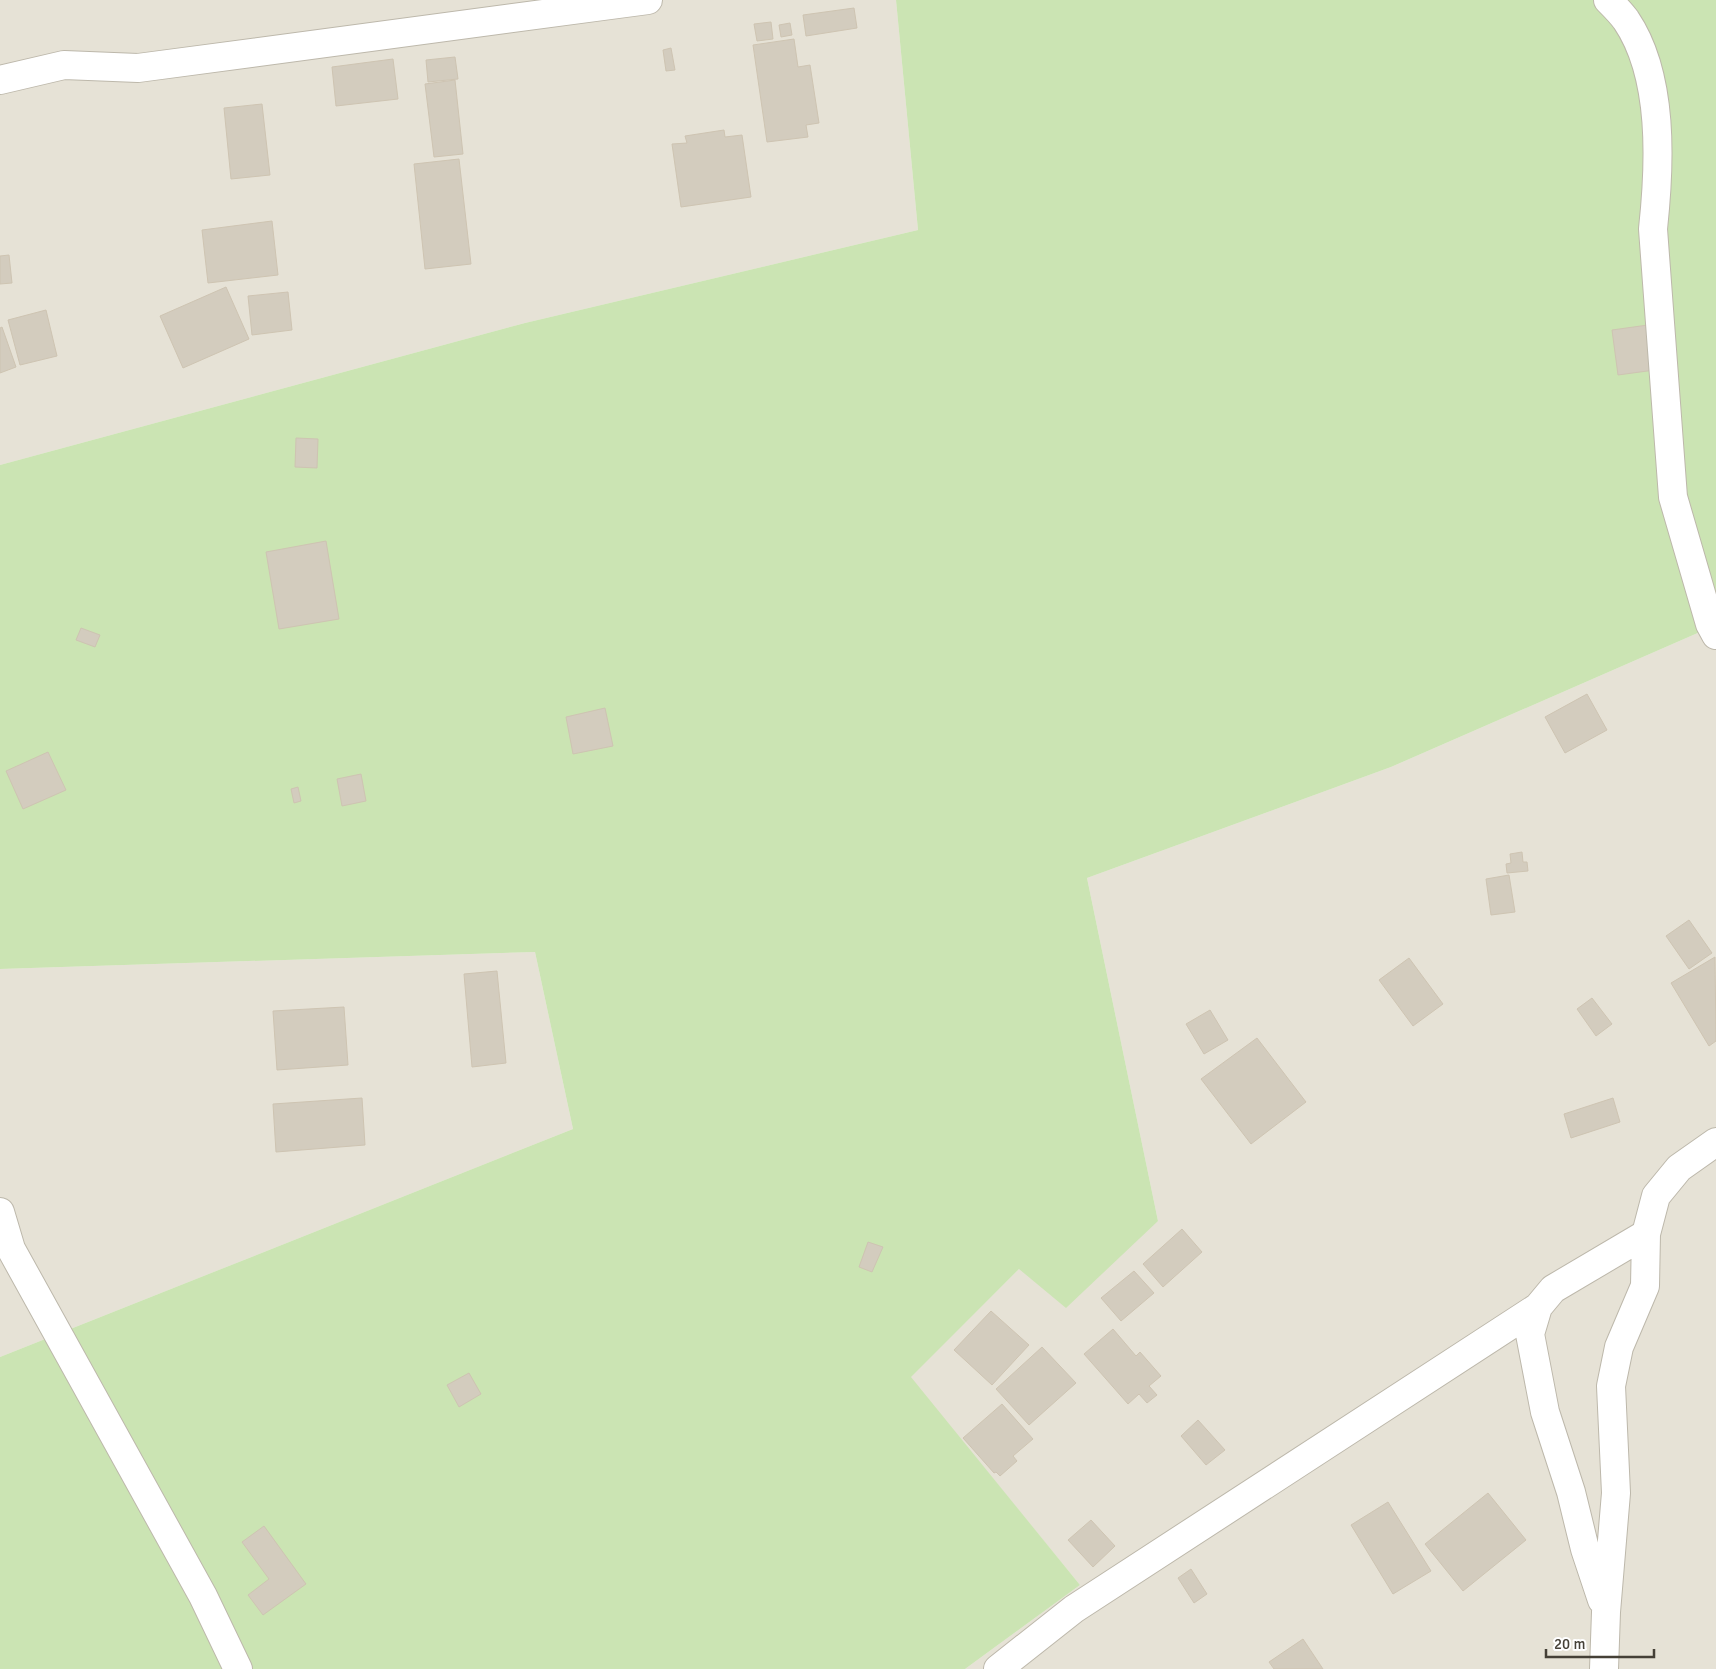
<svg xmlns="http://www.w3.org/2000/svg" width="1716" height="1669" font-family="Signika,sans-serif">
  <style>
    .residential { fill: #e6e2d6 }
    .grass { fill: #cbe4b3 }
    .building { fill: #d3ccbe; stroke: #cec4b2 }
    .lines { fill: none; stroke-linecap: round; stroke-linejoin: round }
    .street-casing { stroke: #bdb8ab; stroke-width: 30 }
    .street { stroke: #fff; stroke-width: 28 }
  </style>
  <rect width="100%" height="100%" fill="#f2f0e8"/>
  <path class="residential" d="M0,0H896L918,230L525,323L0,465Z
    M1716,625V1669H965L1080,1585L910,1377L1019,1269L1158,1221L1087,878L1391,767Z
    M535,952L573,1129L0,1357V969Z"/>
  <path class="grass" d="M896,0H1716V625L1391,767L1087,878L1158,1221L1066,1308L1019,1269L911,1377L1080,1585L965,1669H0V1357L573,1129L535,952L0,969V465L525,323L918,230Z"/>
  <path class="building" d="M854,8L857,28L806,36L803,15Z
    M771,22L773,39L757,41L754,24Z
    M790,23L792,35L781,37L779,25Z
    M794,39L798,67L810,65L819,123L806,125L808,137L767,142L753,45Z
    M671,48L675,70L666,71L663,50Z
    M455,57L458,79L428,82L426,60Z
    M393,59L398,99L336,106L332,67Z
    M455,80L463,154L434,157L425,84Z
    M262,104L270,175L231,179L224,108Z
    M724,130L725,137L742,135L751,197L681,207L672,144L687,143L685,136Z
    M459,159L471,264L425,269L414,164Z
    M272,221L278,275L208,283L202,230Z
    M9,255L12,283L0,284V256Z
    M226,287L249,339L183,368L160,316Z
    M288,292L292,330L252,335L248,296Z
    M46,310L57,356L20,365L8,320Z
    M1655,324L1662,369L1618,375L1612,330Z
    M2,327L16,367L0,373V328Z
    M296,438L318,439L317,468L295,467Z
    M326,541L339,619L279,629L266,552Z
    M81,628L100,635L95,647L76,640Z
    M1587,694L1607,730L1565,753L1545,717Z
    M605,708L613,746L573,754L566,717Z
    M48,752L66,790L23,809L6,771Z
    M361,774L366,801L342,806L337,779Z
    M298,787L301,801L294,803L291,789Z
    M1522,852L1523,862H1527L1528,871L1507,873L1506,864L1511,863L1510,854Z
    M1509,875L1515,912L1491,915L1486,879Z
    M1689,920L1712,953L1689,969L1666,936Z
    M1715,957L1716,1041L1709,1046L1671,983Z
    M1409,958L1443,1004L1413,1026L1379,980Z
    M497,971L506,1063L472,1067L464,974Z
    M1592,998L1612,1024L1596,1036L1577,1009Z
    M344,1007L348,1065L277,1070L273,1011Z
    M1210,1010L1228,1040L1204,1054L1186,1024Z
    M1257,1038L1306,1102L1251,1144L1201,1079Z
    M362,1098L365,1145L276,1152L273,1104Z
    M1613,1098L1620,1122L1571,1138L1564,1114Z
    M1182,1229L1202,1252L1163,1287L1143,1264Z
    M868,1242L883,1247L872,1272L859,1267Z
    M1134,1271L1154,1293L1121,1321L1101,1298Z
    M991,1311L1029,1345L992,1385L954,1350Z
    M1113,1329L1136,1356L1140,1352L1161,1376L1149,1386L1157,1395L1147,1403L1139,1394L1128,1404L1084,1354Z
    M1042,1347L1076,1383L1029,1425L996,1389Z
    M469,1373L481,1394L459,1407L447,1385Z
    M1002,1404L1033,1439L1013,1456L1017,1461L1000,1476L996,1472L994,1473L963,1438Z
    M1198,1420L1225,1450L1206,1465L1181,1436Z
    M1488,1493L1526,1540L1463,1591L1425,1544Z
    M1388,1502L1431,1571L1393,1594L1351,1525Z
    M1091,1520L1115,1546L1093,1567L1068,1540Z
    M264,1526L306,1584L263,1615L248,1595L269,1579L242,1542Z
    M1191,1569L1207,1594L1194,1603L1178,1578Z
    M1303,1639L1323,1669H1274L1269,1662Z"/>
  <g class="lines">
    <defs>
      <path id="street" d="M1608,0C1614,6 1621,13 1626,20C1664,76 1660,164 1653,229L1673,497L1710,624L1716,635
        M0,80L64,65L138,68L648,0
        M0,1212L11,1249L203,1596L238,1669
        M1602,1600L1585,1549L1571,1492L1545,1412L1530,1334L1538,1307L1553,1289L1646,1234
        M998,1669L1074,1609L1538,1307
        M1604,1669L1606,1612L1616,1493L1611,1386L1619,1347L1645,1286L1646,1234L1656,1196L1679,1168L1716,1142"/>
    </defs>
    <use href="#street" class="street-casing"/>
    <use href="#street" class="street"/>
  </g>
  <path d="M1546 1649v8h108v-8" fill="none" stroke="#454037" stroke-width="2.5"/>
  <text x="1554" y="1649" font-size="15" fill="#454037" stroke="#ffffff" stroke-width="4" paint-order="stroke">20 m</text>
</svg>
